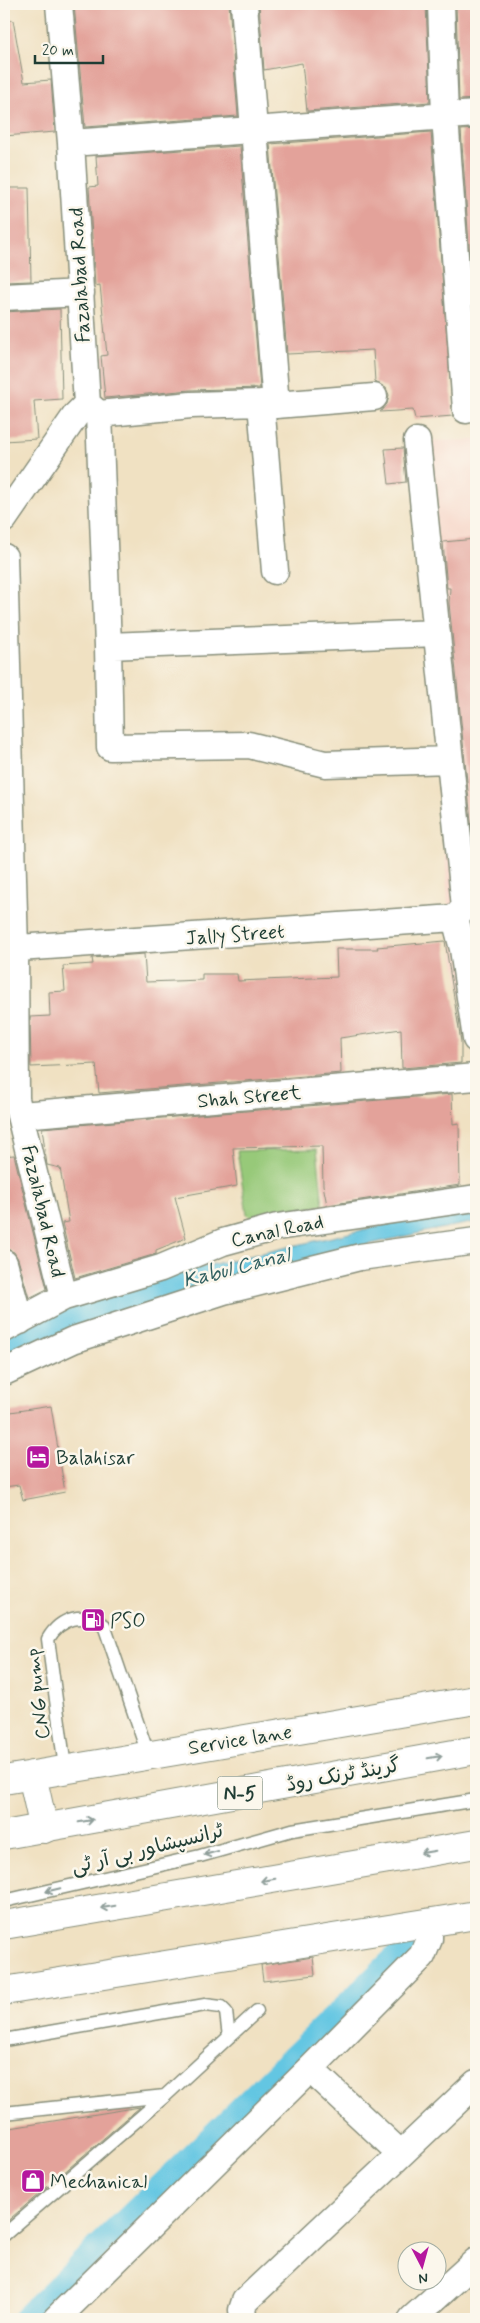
<svg xmlns="http://www.w3.org/2000/svg" width="480" height="2323" font-family="Mynerve,'Playpen Sans Arabic',sans-serif">
  <style>
    .built { fill: #f6d2c4 }
    .green { fill: #97c979; stroke: #5b8356 }
    .water { fill: #64c6e2; stroke: #42828b }
    .lines { fill: none; stroke-linecap: round; stroke-linejoin: round }
    .canal { stroke: #64c6e2; stroke-width: 24 }
    .building { fill: #e3a29a }
    .service-casing { stroke: #888f7b; stroke-width: 15 }
    .minor-casing { stroke: #888f7b; stroke-width: 29 }
    .tertiary-casing { stroke: #888f7b; stroke-width: 30 }
    .trunk-casing { stroke: #888f7b; stroke-width: 30 }
    .service { stroke: #fff; stroke-width: 12 }
    .minor { stroke: #fff; stroke-width: 26 }
    .tertiary { stroke: #fff; stroke-width: 28 }
    .trunk { stroke: #fff; stroke-width: 28 }
    .oneway { stroke: #8f9e9a }
    .labels { text-anchor: middle; stroke-width: 5; stroke-linejoin: round; paint-order: stroke }
    .shield { fill: #fbf7ec; stroke: #61756b; stroke-width: 1 }
    .shield-label { font-size: 19px; font-weight: bold; fill: #1f3d34 }
    .street-label { font-size: 20px; fill: #1f3d34; stroke: #fbf7ec }
    .poi-label { font-size: 20px; fill: #1f3d34; stroke: #fbf7ec; text-anchor: start }
    .water-label { font-size: 21px; font-style: italic; fill: #305f60; stroke: #fbf7ec }
  </style>
  <rect width="100%" height="100%" fill="#fbf7ec"/>
  <filter id="ink" filterUnits="userSpaceOnUse"><feTurbulence type="fractalNoise" baseFrequency=".02" numOctaves="2"/><feDisplacementMap in="SourceGraphic" scale="10" xChannelSelector="R" yChannelSelector="G"/><feConvolveMatrix kernelMatrix="1 2 1 2 8 2 1 2 1" color-interpolation-filters="sRGB"/></filter>
  <filter id="wash" filterUnits="userSpaceOnUse"><feTurbulence type="fractalNoise" baseFrequency=".0096" numOctaves="4" result="noise"/><feDisplacementMap in="SourceGraphic" scale="20" xChannelSelector="R" yChannelSelector="G"/><feGaussianBlur stdDeviation="1.12" result="paint"/><feColorMatrix in="noise" values="0 0 0 0 0 0 0 0 0 0 0 0 0 0 0 0 0 1.4 0 .05"/><feComposite in="paint" operator="in"/></filter>
  <g filter="url(#wash)">
    <rect width="100%" height="100%" fill="#f0e1c2"/>
    <path class="built" d="M476,440V1065L449,932L432,590L417,441Z"/>
    <path class="green" d="M317,1149L323,1205L251,1218L247,1214L237,1151Z"/>
    <path class="water" d="M476,1204V1222C345,1245 216,1286 88,1321L87,1303L175,1273Z
      M68,1319L67,1336L4,1370V1348Z"/>
    <g class="lines">
      <path class="canal" d="M4,1349L114,1298
        M24,2319L409,1944"/>
    </g>
    <g id="blocks">
      <path class="building" d="M74,4H229L238,116L85,127Z
        M259,4H426L430,102L307,111L302,63L264,70Z
        M456,4H476V99L459,100Z
        M13,20L24,82L51,80L55,132L4,136V21Z
        M476,129V259H470L461,130Z
        M431,132L453,416L415,419L413,410L380,412L387,404L389,395L386,388L375,382L373,350L287,354L270,144Z
        M240,146L260,388L190,390L105,398L101,356L107,355L100,285L95,286L89,187L98,186L96,156Z
        M4,188H29L31,281L4,282Z
        M60,309L62,399L34,401L37,439L4,441V312Z
        M403,448L406,482L389,484L385,449Z
        M476,539V870L449,603L450,588H447L443,542Z
        M445,941L461,1042V1063L402,1068L401,1029L340,1038L341,1073L99,1093L96,1064L31,1067L30,1017L50,1016L49,992L65,991L63,966L93,964L92,958L144,954L146,982L202,980V974H237L238,981L337,977L336,949H378L377,947Z
        M452,1094L453,1124L459,1123L460,1185L327,1205L323,1185L322,1146L233,1148L237,1186L175,1197L186,1238L156,1250V1254L75,1278L62,1223L69,1222L60,1168L47,1165L42,1128Z
        M14,1155L47,1289L29,1298L18,1259L14,1252L5,1248L4,1244V1156Z
        M51,1406L65,1492L23,1500L19,1485L4,1487V1413Z
        M313,1957L315,1975L263,1981L261,1965Z
        M140,2107L4,2224V2129Z"/>
    </g>
  </g>
  <g filter="url(#ink)">
    <use href="#blocks" fill-opacity="0" stroke="#888f7b" stroke-width="1"/>
    <g class="lines">
      <defs>
        <path id="service" d="M65,1768L48,1639C61,1617 83,1612 104,1625L148,1754
          M4,1901L200,1856L292,1830L476,1800
          M4,2040L205,2005L221,2007L226,2012L229,2037
          M4,2113L165,2096
          M4,2235L165,2096L257,2011"/>
        <path id="minor" d="M244,4L276,405
          M441,4L445,116L466,410
          M71,143L476,114
          M4,297L81,293
          M261,403L275,571
          M87,404L99,414L191,405L261,403L276,405L374,397
          M99,414L108,646L110,747L249,745L325,764L450,760
          M417,441L465,907L455,918L463,949L476,1039
          M4,519L76,415L87,404L71,143L59,4
          M4,557L15,949L16,1099L64,1297
          M108,646L437,633
          M4,949L455,918
          M21,1115L476,1077
          M4,1263L20,1321
          M4,1329L64,1297L161,1268L223,1242L277,1227L476,1198
          M4,1372L73,1340L224,1291L360,1257L476,1241
          M310,2069L401,2154L476,2083
          M56,2319L310,2069L422,1956L429,1939V1922
          M244,2319L242,2310L245,2301L401,2154
          M412,2319L476,2261"/>
        <path id="tertiary" d="M32,1775L44,1829
          M4,1780L476,1700
          M4,1991L476,1915"/>
        <path id="trunk" d="M4,1835L476,1750
          M4,1925L476,1844"/>
      </defs>
      <use href="#service" class="service-casing"/>
      <use href="#minor" class="minor-casing"/>
      <use href="#tertiary" class="tertiary-casing"/>
      <use href="#trunk" class="trunk-casing"/>
      <use href="#service" class="service"/>
      <use href="#minor" class="minor"/>
      <use href="#tertiary" class="tertiary"/>
      <use href="#trunk" class="trunk"/>
    </g>
    <defs><path id="oneway-shaft" d="M-6 0H5M1.5-3L5.5 0L1.5 3" fill="none" stroke-width="1.6" stroke-linecap="round" stroke-linejoin="round" transform="scale(1.25)"/></defs>
    <g class="oneway">
      <use href="#oneway-shaft" transform="translate(435 1757) rotate(-10)"/>
      <use href="#oneway-shaft" transform="translate(86 1821) rotate(-10)"/>
      <use href="#oneway-shaft" transform="translate(428 1852) rotate(170)"/>
      <use href="#oneway-shaft" transform="translate(211 1853) rotate(164)"/>
      <use href="#oneway-shaft" transform="translate(268 1880) rotate(170)"/>
      <use href="#oneway-shaft" transform="translate(53 1890) rotate(167)"/>
      <use href="#oneway-shaft" transform="translate(108 1907) rotate(170)"/>
    </g>
  </g>
  <defs>
    <symbol id="hotel-square" viewBox="-11 -11 22 22"><rect x="-9" y="-9" width="18" height="18" rx="4" fill="#b5179e" stroke="#fbf7ec"/><path d="M-6-4.5h1.5V1H6V5H4.5V3h-9V5H-6ZM-4 0a1.8 1.8 0 1 1 3.6 0ZM.5 0V-2.5h3Q6-2.5 6 0Z" fill="#fff"/></symbol>
    <symbol id="fuel-square" viewBox="-11 -11 22 22"><rect x="-9" y="-9" width="18" height="18" rx="4" fill="#b5179e" stroke="#fbf7ec"/><path d="M-5.5-6h7V0h2V4h1.3V-2.5L3-4.5l.8-.8L6-3V5H2.5V1h-1V6h-7ZM-4.2-4.7v3.2H.2V-4.7Z" fill="#fff"/></symbol>
    <symbol id="shop-square" viewBox="-11 -11 22 22"><rect x="-9" y="-9" width="18" height="18" rx="4" fill="#b5179e" stroke="#fbf7ec"/><path d="M-5-2.5h2.3a2.7 3.5 0 0 1 5.4 0H5L5.5 6h-11ZM-1.5-2.5h3a1.5 2.3 0 0 0-3 0Z" fill="#fff"/></symbol>
  </defs>
  <g fill-rule="evenodd">
    <use href="#hotel-square" x="24" y="1443" width="28" height="28"/>
    <use href="#fuel-square" x="79" y="1606" width="28" height="28"/>
    <use href="#shop-square" x="19" y="2167" width="28" height="28"/>
  </g>
  <g class="labels">
    <rect class="shield" x="217.5" y="1776.5" width="45" height="33" rx="4"/>
    <g class="shield-label">
      <text x="240" y="1800">N-5</text>
    </g>
    <g class="street-label">
      <text transform="translate(79 275) rotate(-93)" y="7">Fazalabad Road</text>
      <text transform="translate(235 934) rotate(-4)" y="7">Jally Street</text>
      <text transform="translate(249 1096) rotate(-5)" y="7">Shah Street</text>
      <text transform="translate(44 1211) rotate(77)" y="7">Fazalabad Road</text>
      <text transform="translate(277 1230) rotate(-12)" y="7">Canal Road</text>
      <text transform="translate(37 1694) rotate(-97)" y="7">CNG pump</text>
      <text transform="translate(240 1739) rotate(-9)" y="7">Service lane</text>
      <text transform="translate(343 1774) rotate(-10)" y="7">گرینڈ ٹرنک روڈ</text>
      <text transform="translate(147 1848) rotate(-14)" y="7">ٹرانسپشاور بی آر ٹی</text>
    </g>
    <g class="poi-label">
      <text x="56" y="1464">Balahisar</text>
      <text x="110" y="1627">PSO</text>
      <text x="50" y="2188">Mechanical</text>
    </g>
    <g class="water-label">
      <text transform="translate(236 1267) rotate(-14)" y="7">Kabul Canal</text>
    </g>
  </g>
  <rect width="480" height="2323" fill="none" stroke="#fbf7ec" stroke-width="20"/>
  <g transform="translate(422 2266) rotate(174)"><circle r="24" fill="#fbf7ec" stroke="#a3ada2"/>
  <path d="M0-4L9 19L0 12L-9 19Z" fill="#b5179e"/>
  <text y="-8" font-size="14" font-weight="bold" text-anchor="middle" fill="#1f3d34">N</text>
  </g>
  <path d="M35 55v8h68v-8" fill="none" stroke="#1f3d34" stroke-width="2.5"/>
  <text x="42" y="55" font-size="15" fill="#1f3d34" stroke="#fbf7ec" stroke-width="4" paint-order="stroke">20 m</text>
</svg>
